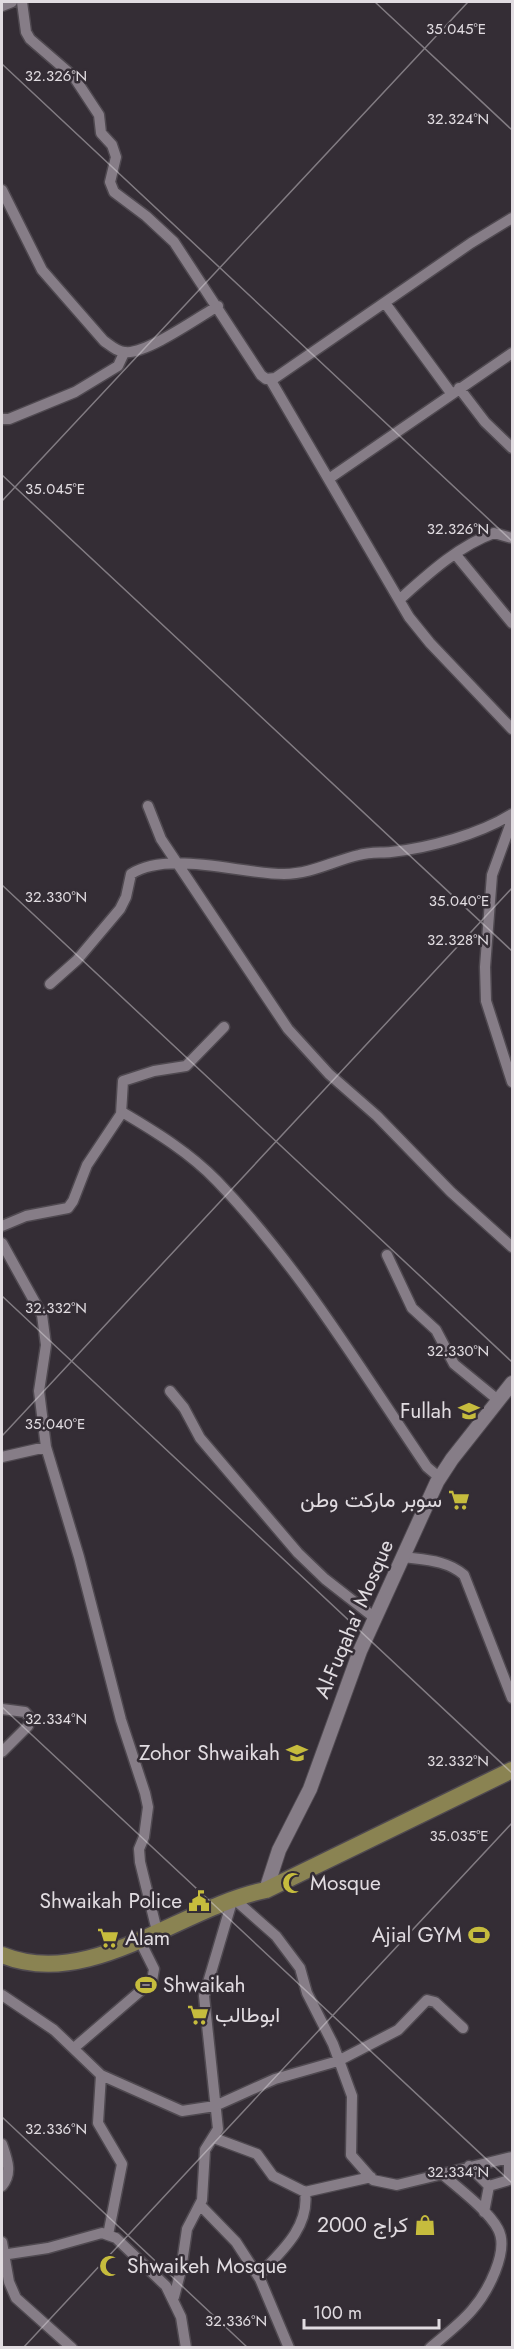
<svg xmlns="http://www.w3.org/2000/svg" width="514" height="2349" font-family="Jost,Vazirmatn,sans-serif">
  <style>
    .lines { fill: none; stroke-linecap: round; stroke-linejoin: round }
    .minor-casing { stroke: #4f4950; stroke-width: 13 }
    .tertiary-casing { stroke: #4f4950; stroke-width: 16 }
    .primary-casing { stroke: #4f4950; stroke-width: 19 }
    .minor { stroke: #867d87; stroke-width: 10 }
    .tertiary { stroke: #867d87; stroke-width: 14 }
    .primary { stroke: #8a8352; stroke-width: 16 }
    .ticks { fill: none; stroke: #e1dce1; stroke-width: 1.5; stroke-opacity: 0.45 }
    .labels { text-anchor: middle; stroke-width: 5; stroke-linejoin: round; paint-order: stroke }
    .poi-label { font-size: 21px; fill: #e1dce1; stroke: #342d35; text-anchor: end }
    .street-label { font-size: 21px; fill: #e1dce1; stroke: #342d35 }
    .ticks-label { font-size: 15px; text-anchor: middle; fill: #e1dce1; stroke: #342d35; stroke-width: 5; stroke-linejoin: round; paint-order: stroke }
  </style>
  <rect width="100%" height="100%" fill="#342d35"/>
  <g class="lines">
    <defs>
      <path id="minor" d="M22,2L26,32L30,39L74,77L99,115L101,133L112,145L116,157L110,182L114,192L146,216L174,242L261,375L266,379L275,378L471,243L512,218
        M2,6L12,2
        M2,190L42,270L104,341C110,345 117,352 125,352C145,355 199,317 218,306
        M385,303L451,393
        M270,379L409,617L430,643L512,729
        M459,388L485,422L512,448
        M2,419H9L75,392L118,366L124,353
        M330,478L512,353
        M456,555L512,623
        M399,600C427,575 458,546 494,533L512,538
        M148,806L161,839L288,1029L329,1074L377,1116L451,1192L512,1247
        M512,820L492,875L485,967L486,1001L512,1082
        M50,984L77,960L120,909L126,897L131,874C169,850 241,874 284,874C311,874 333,861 359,855C369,852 381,853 391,852C429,848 480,834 512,814
        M122,1112C156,1132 190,1153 217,1181C299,1266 361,1370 427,1467L440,1478
        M2,1226L26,1216L68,1208L73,1201L87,1165L121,1114L123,1081L154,1071L186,1066L224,1027
        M2,1243L42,1315L46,1345L39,1391L46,1447L79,1557L121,1720L145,1793L148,1807L144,1837L139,1849L140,1862L157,1931
        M387,1255L412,1308L436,1330L454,1364L498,1400
        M170,1391L184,1408L200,1438L298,1553L325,1579L375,1618
        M2,1457L46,1447
        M403,1557C425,1560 447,1560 464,1575L512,1698
        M2,1709L25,1712L31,1719L28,1726L2,1752
        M2,1995L54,2030L101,2075L182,2111L215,2106L275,2079L338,2061L398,2030L427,2000L435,2002L463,2028
        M74,2048L152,1981L154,1969L139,1939
        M101,2075L98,2123L122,2164L108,2235
        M214,2138L257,2154L273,2176L305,2192C310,2227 281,2252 258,2276
        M2,2144C7,2159 13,2173 2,2186
        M469,2166L489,2186L509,2180V2158
        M305,2192L371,2177
        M201,2206L236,2242L260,2279L289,2348
        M484,2212L489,2186
        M2,2242L9,2282L16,2298L72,2348
        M2,2255L48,2248L102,2233L116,2238L166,2286L181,2317L186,2348
        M174,2297L181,2270L187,2229L202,2200L205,2150L218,2129L204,1996L233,1898L276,1936L300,1968L307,1993L333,2044L352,2096L351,2155L373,2180L397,2185L512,2157
        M430,2348C444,2336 460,2324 472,2310C487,2293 510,2251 498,2229C488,2210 458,2188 441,2173"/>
      <path id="tertiary" d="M266,1890L279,1850L310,1789L360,1651L437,1482L452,1459L512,1383"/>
      <path id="primary" d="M2,1955C90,1991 181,1907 266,1890L512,1770"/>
    </defs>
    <use href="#minor" class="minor-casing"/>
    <use href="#tertiary" class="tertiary-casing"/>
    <use href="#primary" class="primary-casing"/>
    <use href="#minor" class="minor"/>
    <use href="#tertiary" class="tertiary"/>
    <use href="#primary" class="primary"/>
  </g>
  <path class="ticks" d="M375,2L512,130M2,64L512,541M2,475L512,951M2,501L468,2M2,885L512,1362M2,1296L512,1773M2,1436L512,888M2,1707L512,2183M2,2117L248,2348M23,2348L512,1823"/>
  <defs>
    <symbol id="school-bare" viewBox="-9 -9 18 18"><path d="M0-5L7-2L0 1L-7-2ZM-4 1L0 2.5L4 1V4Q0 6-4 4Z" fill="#c6bc3d" stroke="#342d35" stroke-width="2.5" paint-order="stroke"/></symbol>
    <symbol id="supermarket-bare" viewBox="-9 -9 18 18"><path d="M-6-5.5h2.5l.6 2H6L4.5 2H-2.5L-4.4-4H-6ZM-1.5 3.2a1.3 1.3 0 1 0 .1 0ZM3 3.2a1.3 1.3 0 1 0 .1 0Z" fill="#c6bc3d" stroke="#342d35" stroke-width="2.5" paint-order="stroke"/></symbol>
    <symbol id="mosque-bare" viewBox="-9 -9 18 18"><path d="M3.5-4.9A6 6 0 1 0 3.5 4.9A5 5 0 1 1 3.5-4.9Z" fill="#c6bc3d" stroke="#342d35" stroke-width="2.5" paint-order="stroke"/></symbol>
    <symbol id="civic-bare" viewBox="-9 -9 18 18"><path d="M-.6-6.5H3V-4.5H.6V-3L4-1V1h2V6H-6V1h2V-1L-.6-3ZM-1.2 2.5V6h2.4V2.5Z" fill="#c6bc3d" stroke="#342d35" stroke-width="2.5" paint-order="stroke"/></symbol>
    <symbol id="stadium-bare" viewBox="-9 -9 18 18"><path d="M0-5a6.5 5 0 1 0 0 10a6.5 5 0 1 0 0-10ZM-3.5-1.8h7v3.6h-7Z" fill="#c6bc3d" stroke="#342d35" stroke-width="2.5" paint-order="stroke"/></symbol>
    <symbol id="shop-bare" viewBox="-9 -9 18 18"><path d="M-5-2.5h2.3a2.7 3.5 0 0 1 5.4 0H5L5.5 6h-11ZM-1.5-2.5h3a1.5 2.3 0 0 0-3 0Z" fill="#c6bc3d" stroke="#342d35" stroke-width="2.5" paint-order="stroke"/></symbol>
  </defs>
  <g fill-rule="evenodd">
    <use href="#school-bare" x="454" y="1396" width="30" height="30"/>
    <use href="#supermarket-bare" x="444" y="1485" width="30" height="30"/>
    <use href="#school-bare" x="282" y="1738" width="30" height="30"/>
    <use href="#mosque-bare" x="278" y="1868" width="30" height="30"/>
    <use href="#civic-bare" x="184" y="1886" width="30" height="30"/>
    <use href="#stadium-bare" x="464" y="1920" width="30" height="30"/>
    <use href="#supermarket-bare" x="93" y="1923" width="30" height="30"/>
    <use href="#stadium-bare" x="131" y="1970" width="30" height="30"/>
    <use href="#supermarket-bare" x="183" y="2000" width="30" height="30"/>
    <use href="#shop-bare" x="410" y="2210" width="30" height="30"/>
    <use href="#mosque-bare" x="95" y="2251" width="30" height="30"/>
  </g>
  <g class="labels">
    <g class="poi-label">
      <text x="452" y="1418">Fullah</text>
      <text x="442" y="1507">سوبر ماركت وطن</text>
      <text x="280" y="1760">Zohor Shwaikah</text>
      <text x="310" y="1890" text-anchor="start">Mosque</text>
      <text x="182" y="1908">Shwaikah Police</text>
      <text x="462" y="1942">Ajial GYM</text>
      <text x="125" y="1945" text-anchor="start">Alam</text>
      <text x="163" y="1992" text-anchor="start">Shwaikah</text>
      <text x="215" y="2022" text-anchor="start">ابوطالب</text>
      <text x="408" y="2232">كراج 2000</text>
      <text x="127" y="2273" text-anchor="start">Shwaikeh Mosque</text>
    </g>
    <g class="street-label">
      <text transform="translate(354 1619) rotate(-67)" y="7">Al-Fuqaha' Mosque</text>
    </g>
  </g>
  <g class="ticks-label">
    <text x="456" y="34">35.045°E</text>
    <text x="56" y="81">32.326°N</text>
    <text x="458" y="124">32.324°N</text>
    <text x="55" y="494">35.045°E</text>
    <text x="458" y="534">32.326°N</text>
    <text x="56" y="902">32.330°N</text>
    <text x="459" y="906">35.040°E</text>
    <text x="458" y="945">32.328°N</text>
    <text x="56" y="1313">32.332°N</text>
    <text x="458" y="1356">32.330°N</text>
    <text x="55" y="1429">35.040°E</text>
    <text x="56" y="1724">32.334°N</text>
    <text x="458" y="1766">32.332°N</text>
    <text x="459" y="1841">35.035°E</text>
    <text x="56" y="2134">32.336°N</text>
    <text x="458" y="2177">32.334°N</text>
    <text x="236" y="2326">32.336°N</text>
  </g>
  <rect width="514" height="2349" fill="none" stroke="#e1dce1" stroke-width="6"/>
  <path d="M304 2319v9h135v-9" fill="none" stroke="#e1dce1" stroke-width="3"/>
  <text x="313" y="2319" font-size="18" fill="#e1dce1" stroke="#342d35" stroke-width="4.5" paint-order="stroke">100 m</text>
</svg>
